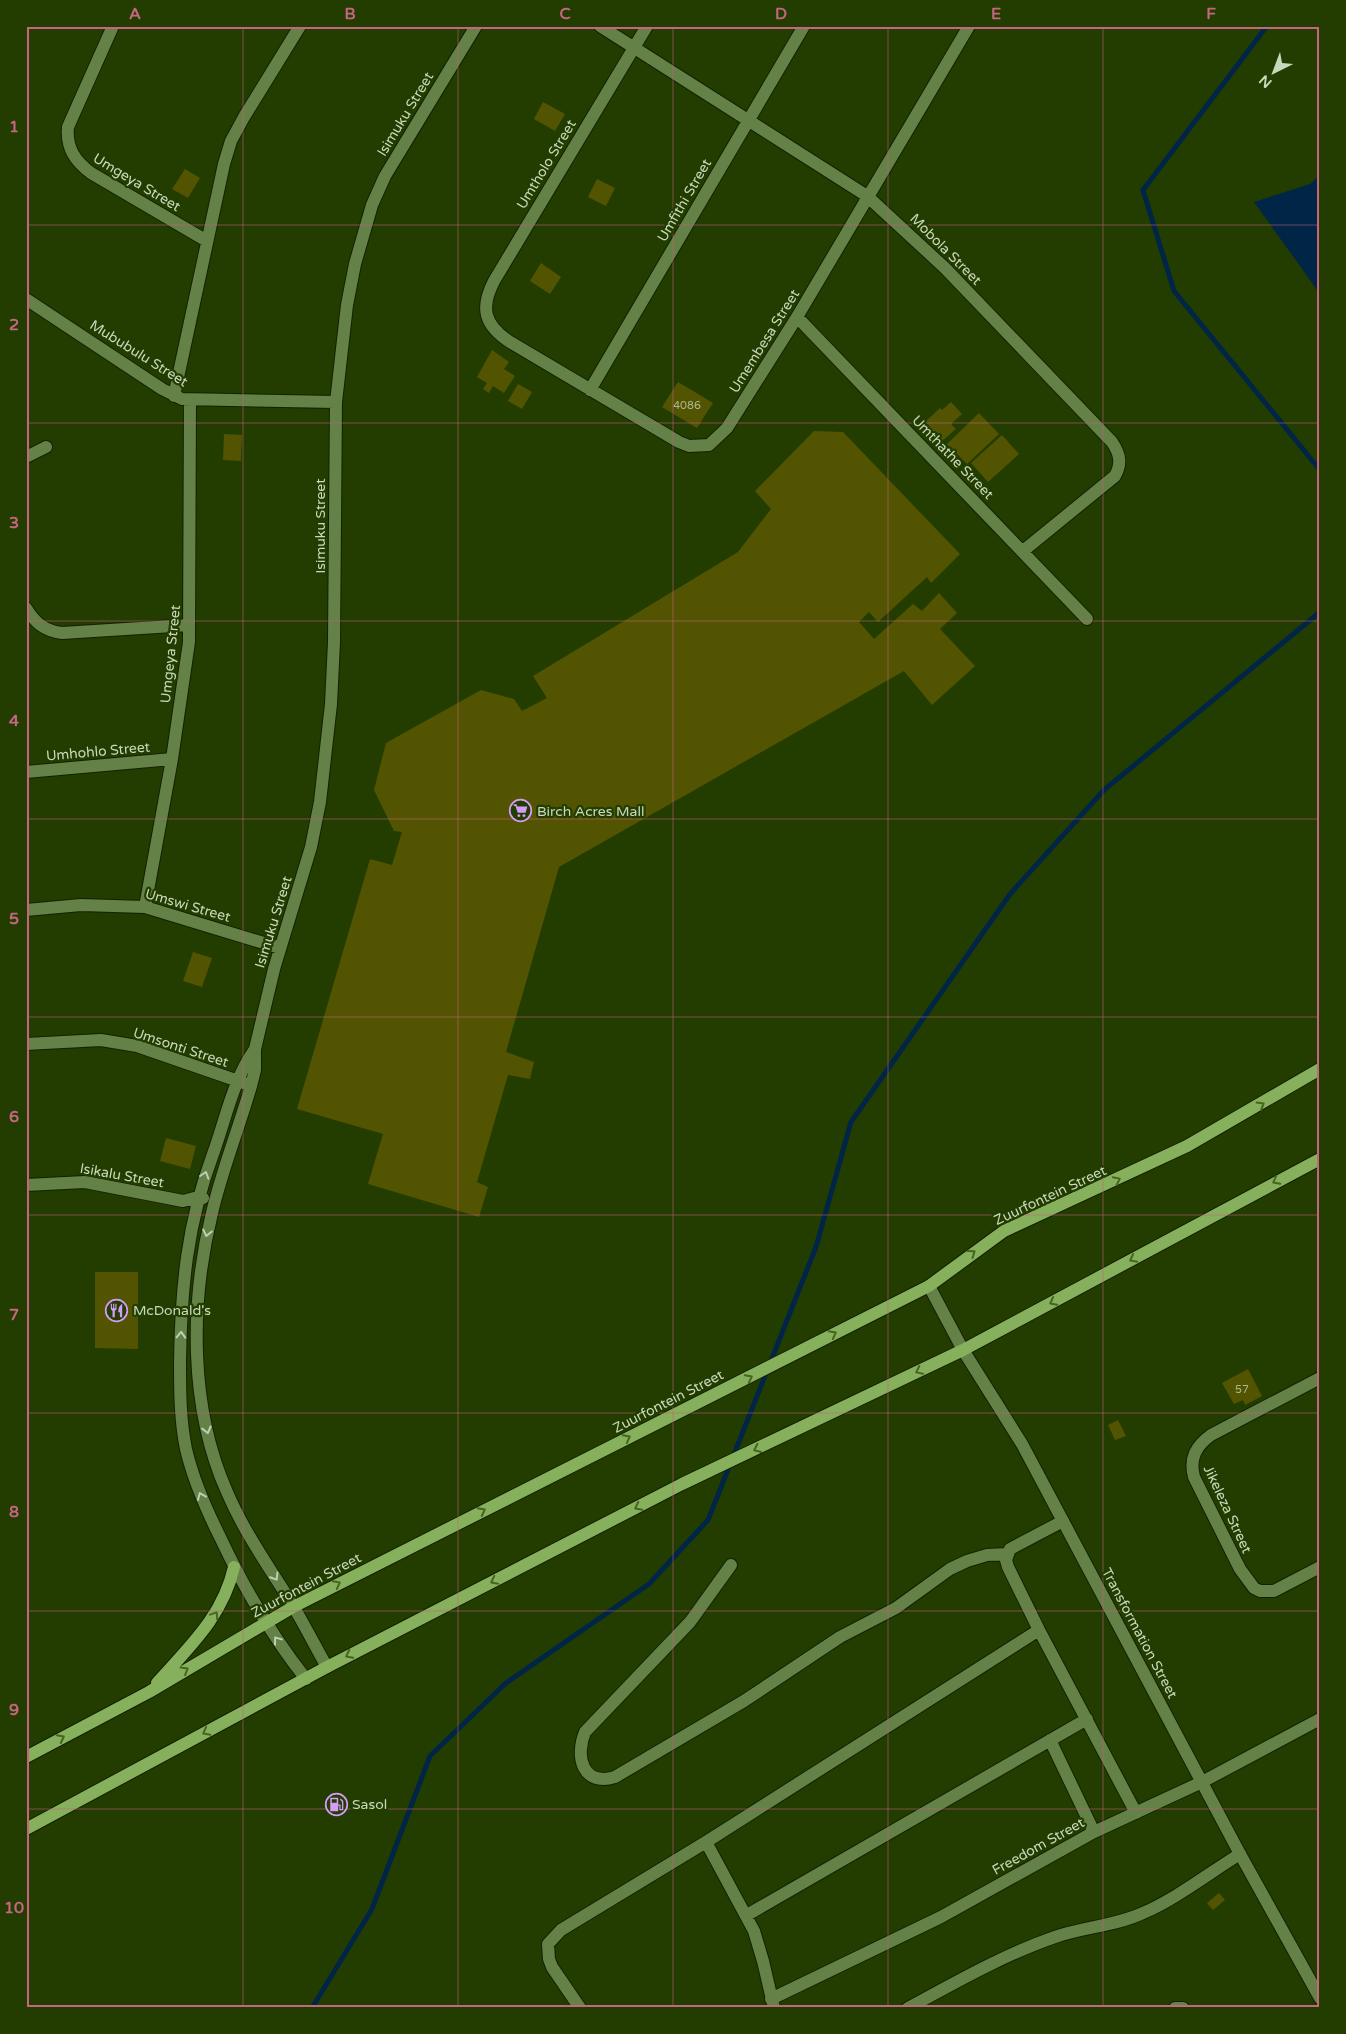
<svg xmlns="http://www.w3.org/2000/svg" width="1346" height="2034" font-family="'Varela Round',sans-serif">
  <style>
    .water { fill: #002547 }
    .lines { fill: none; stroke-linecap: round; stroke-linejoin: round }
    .stream { stroke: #002547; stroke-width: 5 }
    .building { fill: #535401 }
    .street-casing { stroke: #132104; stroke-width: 14 }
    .secondary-casing { stroke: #132104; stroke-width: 14 }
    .primary-casing { stroke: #132104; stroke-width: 14 }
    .street { stroke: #648148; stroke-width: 12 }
    .secondary { stroke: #648148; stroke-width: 12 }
    .primary { stroke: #86b05c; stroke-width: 12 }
    .oneway { stroke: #466520 }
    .oneway2 { stroke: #bed0b0 }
    .grid { fill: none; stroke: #c46581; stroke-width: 1; stroke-opacity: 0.55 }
    .labels { text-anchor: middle; stroke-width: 4.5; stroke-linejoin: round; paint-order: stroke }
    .number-label { font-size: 11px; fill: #abb88c }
    .street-label { font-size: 14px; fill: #c8d9bb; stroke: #233d00 }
    .poi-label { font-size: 14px; fill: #c8d9bb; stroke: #233d00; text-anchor: start }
    .neatline { fill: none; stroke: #c46581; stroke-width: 2 }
    .grid-label { font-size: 16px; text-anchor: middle; font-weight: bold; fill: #c46581 }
  </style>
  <rect width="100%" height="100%" fill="#233d00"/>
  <path class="water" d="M1320,175V294L1254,202L1310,184Z"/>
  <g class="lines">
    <path class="stream" d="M1267,26L1143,190L1174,291L1320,470
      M312,2008L372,1909L430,1756L506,1683L649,1584L708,1520L816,1247L851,1122L1010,894L1104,790L1320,612"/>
  </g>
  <path class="building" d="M543,102L565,114L555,131L534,119Z
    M185,169L200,178L188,198L172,189Z
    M597,179L615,188L606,206L588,197Z
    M541,263L561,277L550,294L530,281Z
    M492,350L509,362L504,369L515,376L504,393L493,386L489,393L483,389L487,383L477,377Z
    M678,382L713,403L697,428L662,407Z
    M518,384L532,392L522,409L508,401Z
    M951,402L962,414L951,424L956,429L942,441L925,422L940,408L942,410Z
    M979,413L999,434L967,464L947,444Z
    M814,431L843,432L960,554L931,583L927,577L878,622L869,612L859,622L874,639L913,604L922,611L939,593L957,613L940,629L975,666L932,705L904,671L559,867L506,1052L534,1062L530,1079L508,1075L477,1182L488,1187L479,1217L368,1184L383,1134L297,1109L370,859L392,865L402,832L394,831L374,790L386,743L481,690L514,699L522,711L547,698L533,676L738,552L771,509L755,491Z
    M224,434L242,435L241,461L223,460Z
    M1002,435L1019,454L988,482L971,463Z
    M193,952L212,958L202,987L183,981Z
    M166,1138L196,1146L190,1169L160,1161Z
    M95,1272H138V1349L95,1348Z
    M1248,1369L1262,1396L1245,1405L1243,1400L1234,1404L1222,1383Z
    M1118,1420L1126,1436L1115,1440L1108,1425Z
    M1219,1893L1225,1900L1213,1910L1207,1903Z"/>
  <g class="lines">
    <defs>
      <path id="street" d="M113,26L68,127C66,148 75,161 91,173L207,241
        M600,26L867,196L945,268L1112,442C1120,454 1122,463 1115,476L1023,551
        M647,26L494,281C480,308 484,325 510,342L679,442L689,446L709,445L727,428L797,317L969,26
        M26,299L162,389L182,399L336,402
        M797,317L1087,619
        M590,390L804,26
        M174,396L224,164L231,141L244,117L300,26
        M26,457L46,447
        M26,608C35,623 45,631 62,633L189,625
        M26,772L172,759
        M145,907L172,759L189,642L190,400
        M26,910L81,905L145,907L280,948
        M26,1044L101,1040L137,1046L244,1083
        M255,1049C233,1080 226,1118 213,1154C187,1224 181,1288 180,1362C180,1390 180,1420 186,1449C193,1479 206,1509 220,1537C244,1588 271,1635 306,1679
        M26,1185L85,1182L183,1201L198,1197L203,1198
        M1320,1378L1211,1435C1196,1446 1189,1458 1194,1477L1240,1569L1254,1588L1260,1591H1274L1320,1567
        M1063,1521L1010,1549L1006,1560L1008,1567L1039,1630L1136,1813
        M731,1565L690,1622L585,1732C575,1756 582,1787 615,1777L744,1701L840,1637L896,1608L950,1569L967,1561L987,1555L1007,1554
        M327,1667C315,1646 304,1624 292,1604C269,1567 244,1532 227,1492C189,1407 190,1302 212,1213C222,1170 239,1128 251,1086L255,1070V1049L274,969L311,847L320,802L331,704L334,642L336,402L347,305L355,264L372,205L385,176L476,26
        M1050,1740L1094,1832
        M706,1842L754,1931L763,1961L774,2008
        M747,1915L1087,1719
        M771,1999L941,1917L1094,1832L1202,1782
        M580,2008L552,1967L549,1959L548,1944L561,1930L706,1842L1039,1630
        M908,2008C956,1982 1003,1955 1055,1937C1084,1927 1115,1926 1143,1913C1176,1899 1209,1873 1240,1854
        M1175,2008H1183"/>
      <path id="secondary" d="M929,1286L963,1350L1022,1444L1240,1854L1320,1998
        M1202,1782L1320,1719"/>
      <path id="primary" d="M157,1683C190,1646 223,1616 234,1567
        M26,1757L149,1692L293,1607L929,1286L1004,1231L1187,1146L1320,1069
        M26,1829L327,1667L682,1484L963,1350L1320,1159"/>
    </defs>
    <use href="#street" class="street-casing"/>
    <use href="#secondary" class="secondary-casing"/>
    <use href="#primary" class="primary-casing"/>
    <use href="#street" class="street"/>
    <use href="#secondary" class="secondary"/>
    <use href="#primary" class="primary"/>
  </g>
  <defs><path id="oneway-chevron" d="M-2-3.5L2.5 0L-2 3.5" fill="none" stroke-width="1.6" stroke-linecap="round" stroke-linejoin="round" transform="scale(1.25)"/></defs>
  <g class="oneway">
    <use href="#oneway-chevron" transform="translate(1261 1105) rotate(-31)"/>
    <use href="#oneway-chevron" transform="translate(1117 1180) rotate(-26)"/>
    <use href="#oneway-chevron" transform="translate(1276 1181) rotate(152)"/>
    <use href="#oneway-chevron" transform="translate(972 1253) rotate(-36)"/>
    <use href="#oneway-chevron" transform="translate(1133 1259) rotate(152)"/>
    <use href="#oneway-chevron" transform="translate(1053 1302) rotate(152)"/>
    <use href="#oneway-chevron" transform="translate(833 1334) rotate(-28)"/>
    <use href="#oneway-chevron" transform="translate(919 1371) rotate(154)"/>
    <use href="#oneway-chevron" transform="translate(749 1378) rotate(-27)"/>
    <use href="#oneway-chevron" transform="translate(627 1438) rotate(-28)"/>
    <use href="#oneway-chevron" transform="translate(757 1449) rotate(155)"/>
    <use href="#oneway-chevron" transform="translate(638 1507) rotate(153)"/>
    <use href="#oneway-chevron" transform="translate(482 1511) rotate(-27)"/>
    <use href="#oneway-chevron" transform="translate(494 1581) rotate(153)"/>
    <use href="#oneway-chevron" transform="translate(337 1584) rotate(-27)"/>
    <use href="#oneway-chevron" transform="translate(215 1615) rotate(-56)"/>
    <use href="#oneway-chevron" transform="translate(349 1655) rotate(153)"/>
    <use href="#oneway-chevron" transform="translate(185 1670) rotate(-31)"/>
    <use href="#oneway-chevron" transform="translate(206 1732) rotate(152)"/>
    <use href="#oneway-chevron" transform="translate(61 1738) rotate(-27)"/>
  </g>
  <g class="oneway2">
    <use href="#oneway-chevron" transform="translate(205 1175) rotate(-72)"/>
    <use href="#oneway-chevron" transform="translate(207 1233) rotate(102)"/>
    <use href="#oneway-chevron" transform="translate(181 1335) rotate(-88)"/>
    <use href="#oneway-chevron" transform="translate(207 1430) rotate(76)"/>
    <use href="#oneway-chevron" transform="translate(201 1496) rotate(-113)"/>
    <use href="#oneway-chevron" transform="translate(275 1577) rotate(58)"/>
    <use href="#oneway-chevron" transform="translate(277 1640) rotate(-127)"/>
  </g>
  <path class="grid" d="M243,26V2008M458,26V2008M673,26V2008M888,26V2008M1103,26V2008M26,225H1320M26,423H1320M26,621H1320M26,819H1320M26,1017H1320M26,1215H1320M26,1413H1320M26,1611H1320M26,1809H1320"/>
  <defs>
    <symbol id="supermarket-ring" viewBox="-11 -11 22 22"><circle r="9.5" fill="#233d00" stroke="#d59cfb" stroke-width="1.5"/><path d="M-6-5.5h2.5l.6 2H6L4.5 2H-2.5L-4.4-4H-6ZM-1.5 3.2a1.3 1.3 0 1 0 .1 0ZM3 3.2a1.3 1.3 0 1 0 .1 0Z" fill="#d59cfb"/></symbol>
    <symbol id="restaurant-ring" viewBox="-11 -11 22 22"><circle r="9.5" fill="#233d00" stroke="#d59cfb" stroke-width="1.5"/><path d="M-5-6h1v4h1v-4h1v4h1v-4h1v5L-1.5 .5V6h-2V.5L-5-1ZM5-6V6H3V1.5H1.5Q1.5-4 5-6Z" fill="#d59cfb"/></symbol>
    <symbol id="fuel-ring" viewBox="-11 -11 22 22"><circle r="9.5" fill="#233d00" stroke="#d59cfb" stroke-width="1.5"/><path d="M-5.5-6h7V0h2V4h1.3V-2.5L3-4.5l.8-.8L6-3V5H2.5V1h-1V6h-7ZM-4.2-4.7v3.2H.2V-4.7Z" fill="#d59cfb"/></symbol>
  </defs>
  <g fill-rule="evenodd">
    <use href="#supermarket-ring" x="508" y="798" width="25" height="25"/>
    <use href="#restaurant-ring" x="104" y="1298" width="25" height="25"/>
    <use href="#fuel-ring" x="324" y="1792" width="25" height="25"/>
  </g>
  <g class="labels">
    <g class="number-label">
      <text x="687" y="409">4086</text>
      <text x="1242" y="1393">57</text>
    </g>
    <g class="street-label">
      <text transform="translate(405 114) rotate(-59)" y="5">Isimuku Street</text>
      <text transform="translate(546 164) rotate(-59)" y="5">Umtholo Street</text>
      <text transform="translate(137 182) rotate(31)" y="5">Umgeya Street</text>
      <text transform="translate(684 200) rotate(-60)" y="5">Umfithi Street</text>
      <text transform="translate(946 249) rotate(45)" y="5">Mobola Street</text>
      <text transform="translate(764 341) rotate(-58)" y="5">Umembesa Street</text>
      <text transform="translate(139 353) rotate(32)" y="5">Mububulu Street</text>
      <text transform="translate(953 457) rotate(46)" y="5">Umthathe Street</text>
      <text transform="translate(320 526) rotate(-90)" y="5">Isimuku Street</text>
      <text transform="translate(170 654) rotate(-84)" y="5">Umgeya Street</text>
      <text transform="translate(98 751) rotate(-5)" y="5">Umhohlo Street</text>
      <text transform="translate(188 905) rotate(16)" y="5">Umswi Street</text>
      <text transform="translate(273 922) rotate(-73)" y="5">Isimuku Street</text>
      <text transform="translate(181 1047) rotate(18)" y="5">Umsonti Street</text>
      <text transform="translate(122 1175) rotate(10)" y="5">Isikalu Street</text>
      <text transform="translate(1050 1195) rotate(-25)" y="5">Zuurfontein Street</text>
      <text transform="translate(668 1401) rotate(-27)" y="5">Zuurfontein Street</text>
      <text transform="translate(1228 1509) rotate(65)" y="5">Jikeleza Street</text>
      <text transform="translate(306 1585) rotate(-28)" y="5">Zuurfontein Street</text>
      <text transform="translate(1140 1633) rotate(62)" y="5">Transformation Street</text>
      <text transform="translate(1038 1846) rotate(-29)" y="5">Freedom Street</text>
    </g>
    <g class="poi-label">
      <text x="537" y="816">Birch Acres Mall</text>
      <text x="133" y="1315">McDonald's</text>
      <text x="352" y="1809">Sasol</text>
    </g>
  </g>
  <rect width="1346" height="2034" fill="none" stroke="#233d00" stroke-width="55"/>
  <g transform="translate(1274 72) rotate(222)" stroke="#233d00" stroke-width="4" paint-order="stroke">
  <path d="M0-4L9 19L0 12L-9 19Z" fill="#c8d9bb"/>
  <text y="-8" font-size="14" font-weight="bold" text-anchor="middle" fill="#c8d9bb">N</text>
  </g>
  <rect x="28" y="28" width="1290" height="1978" class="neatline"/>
  <g class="grid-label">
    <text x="135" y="19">A</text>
    <text x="350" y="19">B</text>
    <text x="565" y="19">C</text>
    <text x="781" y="19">D</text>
    <text x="996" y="19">E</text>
    <text x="1211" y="19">F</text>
    <text x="14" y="132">1</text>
    <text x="14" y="330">2</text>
    <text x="14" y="528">3</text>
    <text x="14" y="726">4</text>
    <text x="14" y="924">5</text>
    <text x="14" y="1122">6</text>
    <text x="14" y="1320">7</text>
    <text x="14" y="1517">8</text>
    <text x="14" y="1715">9</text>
    <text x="14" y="1913">10</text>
  </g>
</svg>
